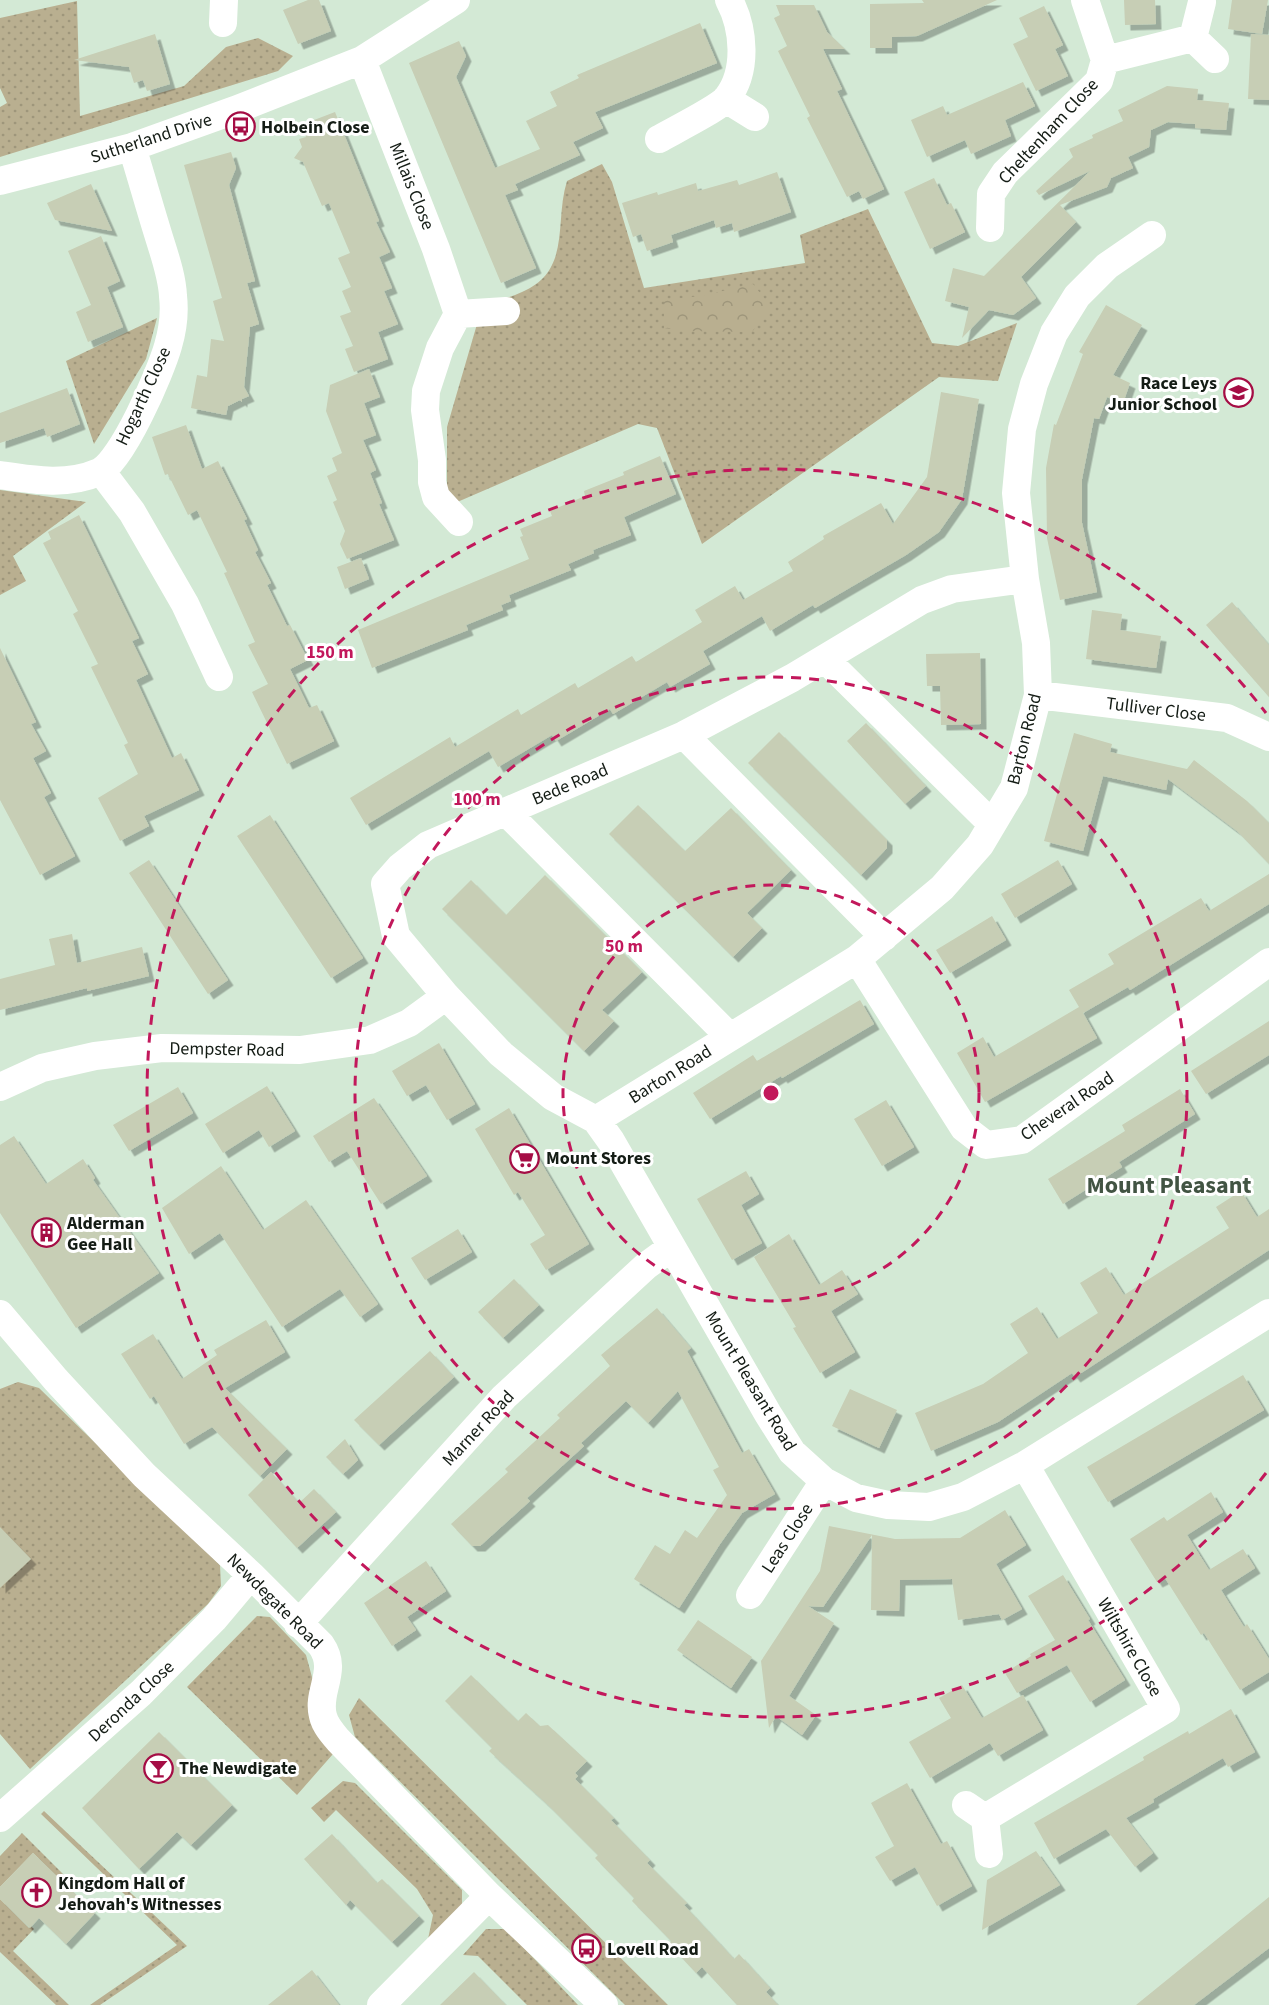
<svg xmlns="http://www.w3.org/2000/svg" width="1269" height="2005" font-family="'Source Sans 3',sans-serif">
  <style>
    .grass { fill: url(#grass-dots) }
    .park { fill: url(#park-crowns) }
    .building { fill: #c7ceb5; filter: url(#shadow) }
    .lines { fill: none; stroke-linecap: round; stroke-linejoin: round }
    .street { stroke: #fff; stroke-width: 28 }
    .ring { fill: none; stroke: #c2185b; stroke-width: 3; stroke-dasharray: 10 8 }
    .labels { text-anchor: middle; stroke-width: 6; stroke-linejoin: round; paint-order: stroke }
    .poi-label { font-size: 18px; font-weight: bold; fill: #141c15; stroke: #fff; text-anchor: start }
    .street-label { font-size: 18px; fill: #141c15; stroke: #fff }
    .district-label { font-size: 24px; font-weight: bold; fill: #425443; stroke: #fff }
    .centre { fill: #c2185b; stroke: #fff; stroke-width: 3 }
    .ring-label { font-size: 18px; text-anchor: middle; font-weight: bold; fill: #c2185b; stroke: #fff; stroke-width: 6; stroke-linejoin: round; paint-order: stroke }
  </style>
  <defs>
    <pattern id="grass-dots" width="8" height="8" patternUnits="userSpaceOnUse" patternTransform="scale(1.5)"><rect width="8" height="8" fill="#b9af90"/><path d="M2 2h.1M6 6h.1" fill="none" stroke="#9e967b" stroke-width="1.8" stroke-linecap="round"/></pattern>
    <pattern id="park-crowns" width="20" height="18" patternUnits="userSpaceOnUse" patternTransform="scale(1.5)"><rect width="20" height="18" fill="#b9af90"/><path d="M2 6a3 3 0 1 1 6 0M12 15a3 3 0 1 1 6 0" fill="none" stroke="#9e967b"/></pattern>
    <filter id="shadow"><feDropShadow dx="5.5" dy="5.5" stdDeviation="0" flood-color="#0004"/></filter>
  </defs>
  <rect width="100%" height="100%" fill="#d3e9d5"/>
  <path class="grass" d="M77,1L80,116L184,86L226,47L258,38L293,56L278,71L0,157V107L7,103L0,88V18Z
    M602,164L612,182L644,288L805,263L800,235L868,209L932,343L958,346L1017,323L998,381L939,377L702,544L657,428L638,424L455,503L447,493V427L482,307C495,301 509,298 522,292C572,271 554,222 567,181Z
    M157,318L146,359L94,444L66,361Z
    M0,490L86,502L13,556L26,581L0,595Z
    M18,1382L39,1388L220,1565L221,1586L208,1604L30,1769L0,1734V1389Z
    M257,1616L270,1617L306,1655L333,1754L297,1795L187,1687Z
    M359,1698L668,2005H625L355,1737L349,1715Z
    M343,1781L355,1783L462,1890V1907L428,1939L433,1915L417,1889L336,1810L324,1822L311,1808Z
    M44,1811L187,1946L100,2005H90L177,1945L41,1814Z
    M22,1833L72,1883L68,1887L33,1853L0,1887V1856Z
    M0,1899L29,1928L31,1926L34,1929L13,1951L69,2005H56L0,1952Z
    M486,1929H506L578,2005H527L478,1956L463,1955Z"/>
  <path class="park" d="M753,284L771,307L752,332L686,331L664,328V300L701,296Z"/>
  <path class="building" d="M308,0H319L331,31L298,44L283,10Z
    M922,0H997L917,36L892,37V48H870V4L924,3Z
    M1124,0H1155L1156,24L1125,25Z
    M1232,0H1268L1262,34L1228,29Z
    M776,5H814L827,32L845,49H823L842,89L837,91L884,189L863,199L859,191L847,197L807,118L810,116L778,51L787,46L774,18L780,15Z
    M1044,6L1063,45L1055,49L1068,76L1036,91L1013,44L1028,37L1019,18Z
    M700,23L717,63L595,112L603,128L573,142L580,155L515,184L518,190L505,195L536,268L501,283L409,63L459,41L466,56L456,77L495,168L540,149L526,121L557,106L550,92L579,78L577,75Z
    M155,34L170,84L147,91L143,80L134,83L129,67L74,60Z
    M1251,34L1269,35V100L1248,99Z
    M1023,82L1035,106L1005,120L1011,136L971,154L965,140L927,157L911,120L943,106L947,115Z
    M1167,86L1198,89L1197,100L1229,103L1226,130L1195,128V124L1168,122L1151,130L1149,147L1128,157L1133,168L1111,178L1107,187L1060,205L1076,222L1021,277L1036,298L1013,315L989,310L962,338L969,307L945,301L953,268L984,276L1090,171L1039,195L1036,191L1073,157L1069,149L1093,138L1092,135L1123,121L1118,110Z
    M335,112L379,221L376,222L390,252L379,257L392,288L384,291L398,324L378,332L388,359L354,372L345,349L353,346L340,316L351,312L342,291L351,287L338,258L350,253L329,203L322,206L303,162L294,158L302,147L299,139L306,137L301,125Z
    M231,152L236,168L229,185L255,281L247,283L259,324L250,327L244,387L249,396L242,399V402L240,400L228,406L226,415L191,408L197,375L207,377L211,339L224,341L213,301L222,298L184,165Z
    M777,172L791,212L734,232L732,223L716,228L714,220L671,235L673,242L647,251L641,234L633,237L622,203L657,192L658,195L696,183L698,191L737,180L739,185Z
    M934,178L947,205L951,203L965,232L930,249L904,192Z
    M91,184L112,231L55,220L47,203Z
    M101,236L120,281L107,287L123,327L88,342L76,312L91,305L68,251Z
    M1106,305L1142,325L1113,375L1130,383L1123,403L1107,397L1099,419L1094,418L1082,479V523L1097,592L1060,600L1047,538L1046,468L1054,424L1056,425L1083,354L1079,352Z
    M369,369L380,397L364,403L376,435L363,440L376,470L370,473L382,503L379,504L394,540L347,559L340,544L345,531L333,502L337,500L327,476L337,471L332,458L342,453L326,411L330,385Z
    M67,388L80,424L47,437L44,428L0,443V413Z
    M941,392L979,399L962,499L939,532L906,555L815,608L813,605L770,631L762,616L703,651L710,664L670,687L667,682L613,714L610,709L556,741L552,735L498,767L489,751L366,825L350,798L450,737L455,747L518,709L521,715L575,683L578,688L632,656L636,662L702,622L695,610L735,586L743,600L793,571L788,562L824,539L823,536L881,503L893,524L927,477Z
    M186,425L202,469L218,461L247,519L244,520L258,550L255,552L271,583L267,585L287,626L290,625L308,660L290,669L309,708L317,705L334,741L287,764L252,692L268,684L248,645L255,642L224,573L227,572L197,510L188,515L168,474L165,475L152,437Z
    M660,456L676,494L624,517L631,535L593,550L594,553L568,564L571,570L509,595L511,601L501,605L503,610L466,625L468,630L372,668L358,630L529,559L520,537L523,536L520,529L552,516L550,511L585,496L584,491L624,475L623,472Z
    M79,515L139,638L132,641L148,674L136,680L172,758L181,753L199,790L144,816L149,826L120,841L98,798L138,774L124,745L128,743L91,667L98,664L73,614L78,611L43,543L51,539L48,532Z
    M361,558L369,579L345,589L337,567Z
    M1232,602L1269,645V697L1206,625Z
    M1092,610L1122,614L1120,630L1161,636L1156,668L1086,659Z
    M0,648L36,722L31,724L46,751L33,758L51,793L44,797L75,856L40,875L0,800Z
    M980,653L981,724L941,725L940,686H927L926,654Z
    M866,723L926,786L905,804L847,741Z
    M779,732L887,840V848L861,875L748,763Z
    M1074,733L1112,744L1110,752L1187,769L1194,760L1247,801L1269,823V864L1237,831L1168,779L1166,790L1103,776L1083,851L1044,841Z
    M638,805L685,851L731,808L791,870L747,913L762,928L733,957L609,834Z
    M270,815L363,958L331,978L237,836Z
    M149,860L228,980L208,994L129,873Z
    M1058,860L1072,884L1015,918L1001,894Z
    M1269,874V904L1130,990L1128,987L1083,1013L1097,1038L985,1102L957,1053L983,1037L994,1057L1079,1007L1069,990L1114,964L1108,954L1201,898L1209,911Z
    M545,875L642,972L602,1010L614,1021L584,1051L442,909L471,880L506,915Z
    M992,916L1006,940L950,973L936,950Z
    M72,934L77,963L142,947L149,976L87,991V988L0,1010V979L55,965L49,939Z
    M860,1000L874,1024L782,1078L781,1076L710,1119L693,1093L753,1055L757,1061Z
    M1269,1021V1055L1206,1094L1191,1071Z
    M439,1043L475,1104L447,1120L426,1085L407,1096L392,1071Z
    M267,1086L295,1131L269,1147L259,1130L223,1153L205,1124Z
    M178,1087L193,1113L129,1151L113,1125Z
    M1180,1089L1195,1114L1119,1162L1122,1167L1063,1204L1048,1179L1125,1131L1122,1125Z
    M374,1098L427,1176L381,1204L347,1151L329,1162L313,1136Z
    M886,1100L914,1147L882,1166L854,1119Z
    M509,1108L589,1244L546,1270L530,1244L545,1235L518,1192L514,1195L475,1129Z
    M14,1136L46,1184L83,1159L95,1178L93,1180L159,1273L76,1328L0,1213V1145Z
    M221,1166L263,1230L306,1200L378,1304L360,1317L340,1289L282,1327L220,1233L189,1254L162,1208Z
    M746,1171L759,1194L741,1205L762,1243L732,1260L697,1199Z
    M1241,1191L1257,1217L1269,1209V1250L1075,1377L1072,1373L998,1422L931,1451L915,1413L983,1384L1028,1353L1010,1324L1037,1307L1057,1339L1098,1313L1080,1283L1106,1267L1124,1295L1229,1228L1216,1207Z
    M458,1229L472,1252L425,1280L411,1258Z
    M789,1234L819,1285L842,1270L858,1294L831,1311L855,1352L820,1373L793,1328L796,1327L754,1257Z
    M514,1279L539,1305L503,1338L478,1312Z
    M657,1308L691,1348L687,1351L742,1453L749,1449L775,1494L742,1513L720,1544L679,1608L634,1579L655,1545L670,1554L685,1530L697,1538L727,1495L713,1470L719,1467L678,1391L648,1423L626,1401L581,1443L584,1446L527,1498L530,1501L480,1546H472L451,1524L508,1472L505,1469L560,1418L557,1415L610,1366L601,1355Z
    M266,1320L285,1352L225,1388L287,1449L260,1476L212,1427L184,1444L154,1396L150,1399L121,1354L153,1334L182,1379L217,1355L214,1350Z
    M430,1351L454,1377L379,1445L354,1420Z
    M1243,1375L1264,1410L1108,1502L1087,1467Z
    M850,1389L897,1410L879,1448L832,1426Z
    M345,1439L358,1460L343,1474L326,1457Z
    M271,1472L299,1503L314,1489L336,1512L297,1548L248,1495Z
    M1211,1492L1223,1512L1187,1535L1209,1570L1243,1549L1255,1568L1221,1590L1244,1627L1247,1624L1269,1659V1672L1240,1690L1204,1633L1201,1635L1165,1578L1157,1582L1130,1539L1164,1517L1167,1521Z
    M1005,1510L1026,1545L996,1564L1022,1609L1002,1620L999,1614L958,1620L952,1579L900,1580L899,1611L871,1610L872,1535L823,1607L808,1606L834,1623L789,1696L816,1715L802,1735L776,1716L769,1728L761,1661L820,1571L829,1526L895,1539L960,1538Z
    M0,1527L31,1559L0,1588Z
    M426,1561L446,1591L407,1617L416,1630L392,1646L364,1603Z
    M1063,1575L1090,1619L1088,1620L1125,1680L1090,1702L1067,1665L1017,1693L1005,1673L1031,1656L1030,1654L1055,1640L1028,1596Z
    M698,1620L752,1657L731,1688L677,1650Z
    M471,1675L518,1721L526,1713L540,1726L548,1725L587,1761L575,1773L578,1776L575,1779L614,1818L611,1820L650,1860L647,1863L687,1903L684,1905L710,1933L734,1959L739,1954L770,1988L766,1992L778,2005H737L702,1967L696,1973L669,1944L671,1941L632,1901L634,1898L595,1858L598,1855L548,1805L489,1751L492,1748L445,1701Z
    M962,1685L982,1718L1023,1695L1043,1730L998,1756L990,1743L930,1778L909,1742L951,1718L939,1698Z
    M1231,1709L1255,1752L1228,1767L1223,1758L1153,1799L1154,1802L1126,1818L1153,1853L1135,1867L1106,1829L1054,1859L1034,1823L1144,1760L1143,1757L1188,1731L1189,1734Z
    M159,1732L232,1805L191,1845L177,1832L139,1869L82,1808Z
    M907,1783L941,1844L947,1841L972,1886L937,1906L915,1867L890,1881L875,1857L894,1846L871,1803Z
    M332,1834L377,1883L382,1879L419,1916L392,1942L350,1900L346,1905L304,1859Z
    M1036,1851L1060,1885L982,1930L987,1880Z
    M33,1853L95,1913L66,1944L39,1918L30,1928L0,1899V1887Z
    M1269,1897V1948L1194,2005H1136Z
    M312,1970L339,2005H268Z
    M474,1972L506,2005H440Z"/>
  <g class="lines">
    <path class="street" d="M1202,2L1193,38L1215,59
      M223,23L224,0
      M362,60L436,249L458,314L440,348L426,391L425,410L432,460V482L436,497L459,522
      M1105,60L1193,38
      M726,99L755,117
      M659,139C673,131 719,108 727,98C748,71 744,28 729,0
      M0,181L132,147L235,110L362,60L456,0
      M990,228L991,194L1005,173L1099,81L1105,60L1085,0
      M458,314L506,311
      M101,471L132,512L185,604L219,677
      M0,475C33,480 67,486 99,472C122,462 161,371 168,346C173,329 175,313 173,296C172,275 164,254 158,234C149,205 141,176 132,147
      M1025,579L952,589L922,600L792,678L684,735L428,845L400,867L385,884L396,936L446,996L501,1054L553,1097L596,1120L611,1141L768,1414L792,1452L824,1481L856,1498L888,1505L929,1507L963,1497L1025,1465L1269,1313
      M825,659L992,824
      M1038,695L1227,718L1269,737
      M684,735L884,937
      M506,812L730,1037
      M857,959L964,1128L986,1145L1022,1140L1269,962
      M0,1087L42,1068L95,1056L162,1048L300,1050L370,1040L409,1023L446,996
      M596,1120L857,959L942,888L980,845L1014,788L1038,695L1036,643L1025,579L1016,493L1022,429L1034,384L1054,333L1077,296L1107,266L1152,235
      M0,1314L56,1380L144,1475L251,1575L321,1645C339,1671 316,1691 323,1716C325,1725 332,1733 338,1740L489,1896L604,2005
      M750,1595L824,1481
      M298,1624L504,1397L646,1266L672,1247
      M966,1805L985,1818L989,1854
      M0,1818L141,1693L214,1619L251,1575
      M985,1818L1166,1709L1025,1465
      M381,2005L489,1896"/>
  </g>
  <g class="ring">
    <circle cx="771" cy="1093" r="208"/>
    <circle cx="771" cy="1093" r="416"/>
    <path d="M1266 1473A624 624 0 1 1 1266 713"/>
  </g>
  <defs>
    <symbol id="bus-ring" viewBox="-11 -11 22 22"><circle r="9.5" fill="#fff" stroke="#a50d45" stroke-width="1.5"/><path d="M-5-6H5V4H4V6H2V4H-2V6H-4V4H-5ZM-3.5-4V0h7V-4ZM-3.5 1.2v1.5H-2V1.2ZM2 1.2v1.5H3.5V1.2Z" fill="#a50d45"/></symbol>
    <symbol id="school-ring" viewBox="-11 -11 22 22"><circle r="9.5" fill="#fff" stroke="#a50d45" stroke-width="1.5"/><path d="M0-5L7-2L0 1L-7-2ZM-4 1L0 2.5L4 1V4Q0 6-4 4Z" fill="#a50d45"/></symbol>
    <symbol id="supermarket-ring" viewBox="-11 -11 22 22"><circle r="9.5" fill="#fff" stroke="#a50d45" stroke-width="1.5"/><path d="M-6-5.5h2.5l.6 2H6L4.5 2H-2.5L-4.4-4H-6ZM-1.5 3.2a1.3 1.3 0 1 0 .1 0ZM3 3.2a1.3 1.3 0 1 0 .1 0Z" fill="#a50d45"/></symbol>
    <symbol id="building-ring" viewBox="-11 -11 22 22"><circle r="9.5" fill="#fff" stroke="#a50d45" stroke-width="1.5"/><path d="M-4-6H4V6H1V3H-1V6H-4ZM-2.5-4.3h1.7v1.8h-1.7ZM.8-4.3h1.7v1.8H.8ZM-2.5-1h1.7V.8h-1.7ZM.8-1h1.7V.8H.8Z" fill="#a50d45"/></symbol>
    <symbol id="bar-ring" viewBox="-11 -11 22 22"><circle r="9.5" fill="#fff" stroke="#a50d45" stroke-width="1.5"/><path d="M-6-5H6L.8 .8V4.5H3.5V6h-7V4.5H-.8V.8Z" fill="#a50d45"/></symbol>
    <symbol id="church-ring" viewBox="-11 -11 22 22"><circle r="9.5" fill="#fff" stroke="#a50d45" stroke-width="1.5"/><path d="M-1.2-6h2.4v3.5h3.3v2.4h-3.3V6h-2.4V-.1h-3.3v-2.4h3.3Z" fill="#a50d45"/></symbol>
  </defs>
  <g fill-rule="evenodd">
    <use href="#bus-ring" x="224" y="110" width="33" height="33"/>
    <use href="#school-ring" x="1222" y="376" width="33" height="33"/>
    <use href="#supermarket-ring" x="508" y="1142" width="33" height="33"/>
    <use href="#building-ring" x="30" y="1216" width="33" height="33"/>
    <use href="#bar-ring" x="142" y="1752" width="33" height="33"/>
    <use href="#church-ring" x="20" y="1876" width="33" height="33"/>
    <use href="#bus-ring" x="570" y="1932" width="33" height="33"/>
  </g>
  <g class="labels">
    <g class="poi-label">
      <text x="261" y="133">Holbein Close</text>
      <text x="1217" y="389" text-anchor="end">Race Leys<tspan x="1217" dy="21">Junior School</tspan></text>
      <text x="546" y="1164">Mount Stores</text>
      <text x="67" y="1229">Alderman<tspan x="67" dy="21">Gee Hall</tspan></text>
      <text x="179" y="1774">The Newdigate</text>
      <text x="58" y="1889">Kingdom Hall of<tspan x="58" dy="21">Jehovah's Witnesses</tspan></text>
      <text x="607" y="1955">Lovell Road</text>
    </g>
    <g class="street-label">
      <text transform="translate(1048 131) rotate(-47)" y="6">Cheltenham Close</text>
      <text transform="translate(151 138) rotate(-18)" y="6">Sutherland Drive</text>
      <text transform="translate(412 186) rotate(68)" y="6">Millais Close</text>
      <text transform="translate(143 396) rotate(-65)" y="6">Hogarth Close</text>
      <text transform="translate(1156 709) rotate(7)" y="6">Tulliver Close</text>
      <text transform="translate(1024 739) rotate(-76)" y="6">Barton Road</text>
      <text transform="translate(570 784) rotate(-23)" y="6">Bede Road</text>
      <text transform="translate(227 1049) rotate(1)" y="6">Dempster Road</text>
      <text transform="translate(670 1074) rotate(-32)" y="6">Barton Road</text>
      <text transform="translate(1067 1106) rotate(-34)" y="6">Cheveral Road</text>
      <text transform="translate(751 1381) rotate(59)" y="6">Mount Pleasant Road</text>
      <text transform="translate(478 1428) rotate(-47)" y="6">Marner Road</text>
      <text transform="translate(787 1538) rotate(-57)" y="6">Leas Close</text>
      <text transform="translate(275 1601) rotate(45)" y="6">Newdegate Road</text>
      <text transform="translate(1130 1647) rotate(60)" y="6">Wiltshire Close</text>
      <text transform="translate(131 1701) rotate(-43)" y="6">Deronda Close</text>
    </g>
    <g class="district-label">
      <text x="1169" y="1193">Mount Pleasant</text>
    </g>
  </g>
  <circle cx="771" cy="1093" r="9" class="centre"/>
  <g class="ring-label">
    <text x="330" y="658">150 m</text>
    <text x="477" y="805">100 m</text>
    <text x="624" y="952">50 m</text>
  </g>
</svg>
